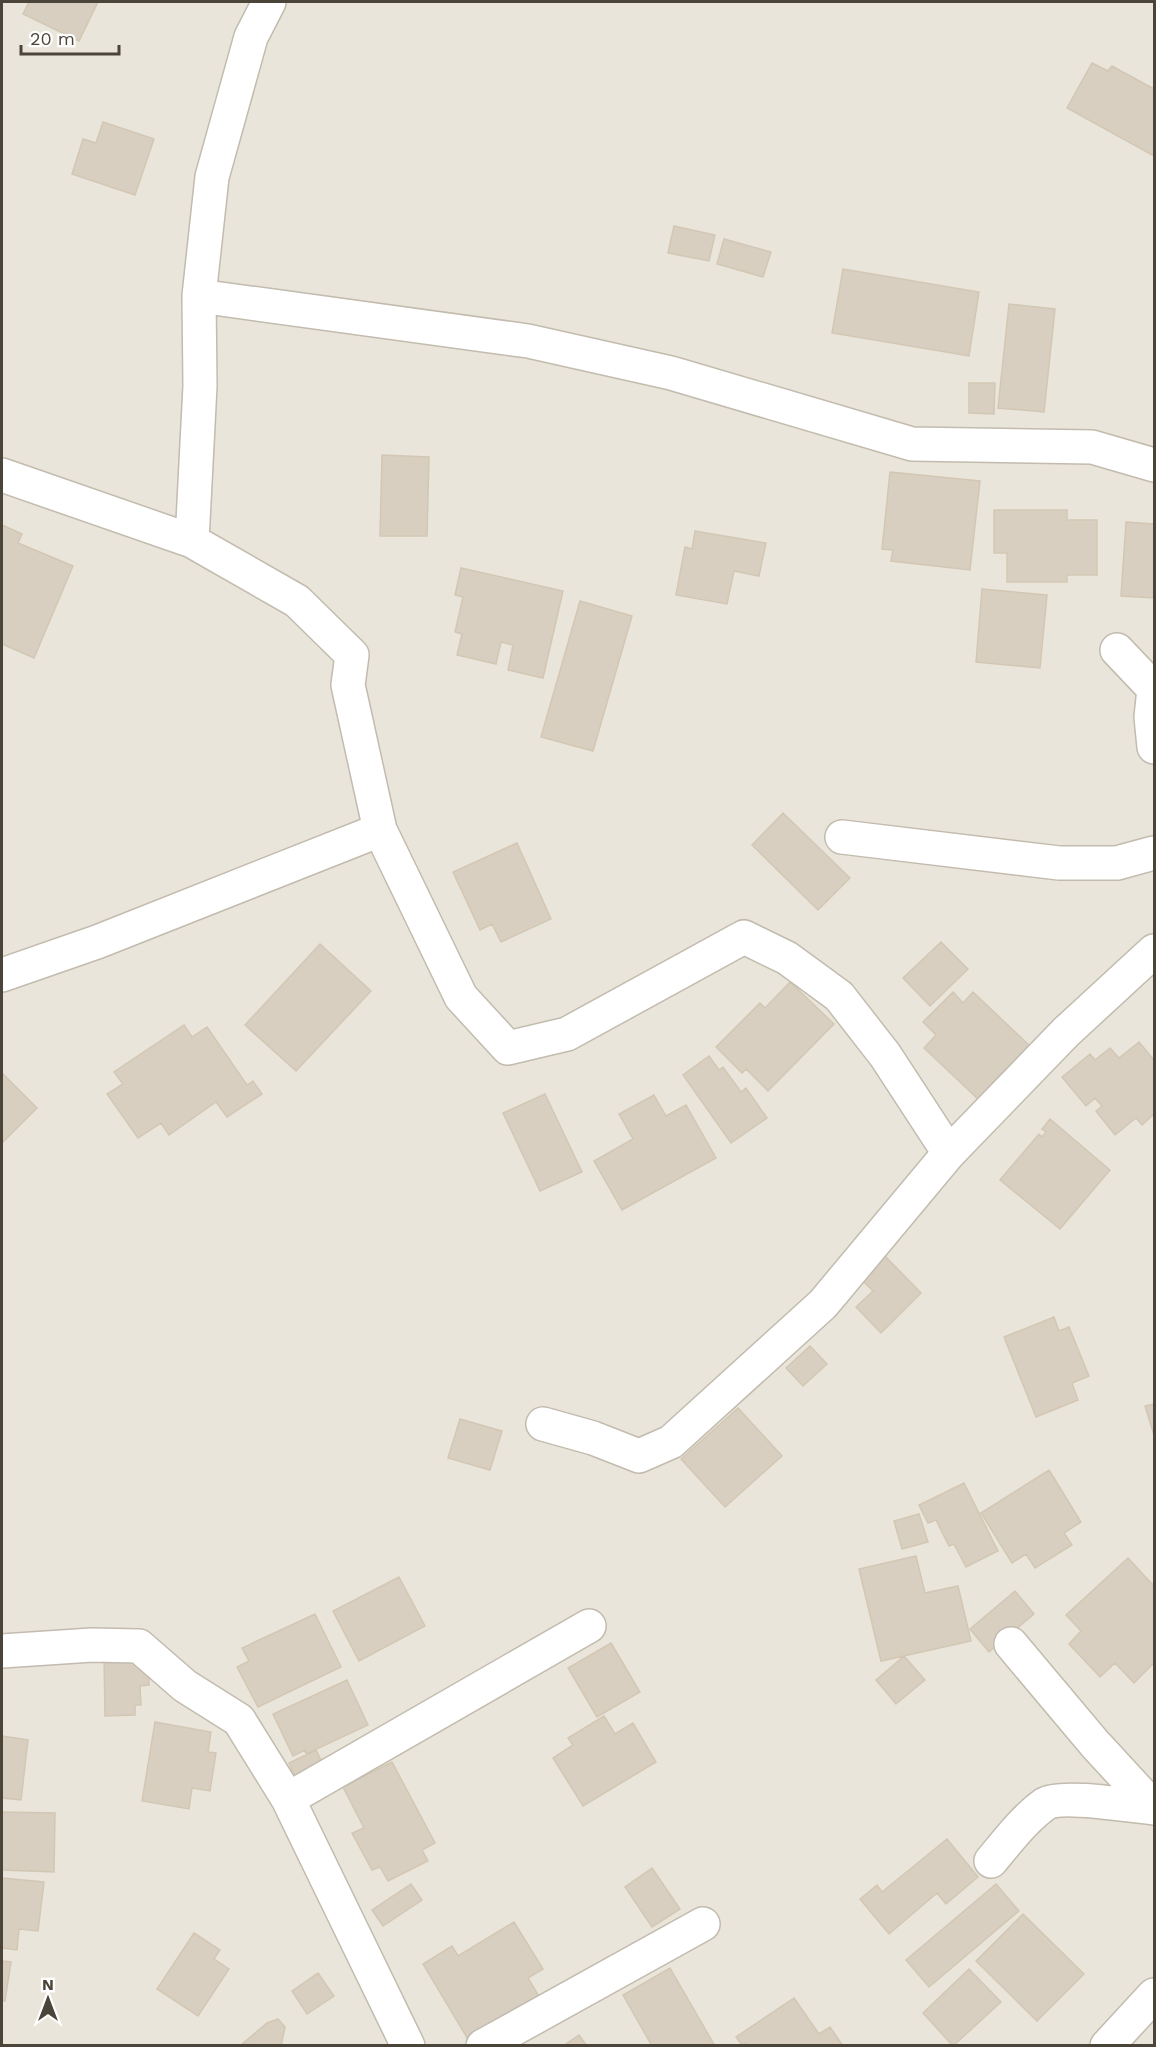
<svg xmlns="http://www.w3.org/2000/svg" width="1156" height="2047" font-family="'Work Sans',sans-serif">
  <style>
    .residential { fill: #eae5da }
    .building { fill: #d8cfc1; stroke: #d3c7b4; stroke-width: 1.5 }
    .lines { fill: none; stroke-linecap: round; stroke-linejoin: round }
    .minor-casing { stroke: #c2bbae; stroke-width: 36 }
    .minor { stroke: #fff; stroke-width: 33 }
  </style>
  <rect width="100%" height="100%" fill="#f6f3ec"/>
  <path class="residential" d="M2,2H1154V2045H2Z"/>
  <path class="building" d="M29,2H98L79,41L23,14Z
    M1092,63L1108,71L1112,66L1154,89V156L1067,108Z
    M103,122L154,139L135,195L72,174L83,139L96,143Z
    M674,226L715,235L709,261L668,253Z
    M724,239L771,252L763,277L717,264Z
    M843,269L979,292L969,356L832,333Z
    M1009,304L1055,309L1044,412L998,408Z
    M969,383H995L994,414L969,413Z
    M382,455L429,457L427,536H380Z
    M890,472L980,481L970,570L891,561L893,550L882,549Z
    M994,510H1067V520H1097V575H1067V582H1007V553H994Z
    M1126,522L1154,524V598L1121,596Z
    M2,525L22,534L18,543L73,566L34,658L2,644Z
    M695,531L766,543L759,576L734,571L727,604L676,595L685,547L692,549Z
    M461,568L563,591L543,678L508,670L513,645L501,642L496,664L457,655L462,634L455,632L463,597L455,595Z
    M982,589L1047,595L1040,668L976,662Z
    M580,601L632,616L593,751L541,737Z
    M783,813L850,878L818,910L752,845Z
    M517,843L551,919L501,942L492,924L480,930L453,872Z
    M941,942L968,969L930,1006L903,978Z
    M320,944L371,991L296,1071L245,1025Z
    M790,982L834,1024L768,1091L746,1069L742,1073L716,1047L760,1003L765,1008Z
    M953,992L963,1003L973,992L1032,1048L980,1101L924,1048L936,1035L923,1022Z
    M184,1025L192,1037L207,1027L247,1085L253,1081L262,1094L227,1117L216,1102L169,1135L161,1123L138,1138L107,1094L123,1084L114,1072Z
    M1139,1042L1154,1060V1114L1142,1125L1136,1118L1115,1135L1096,1111L1102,1106L1095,1098L1086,1106L1062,1077L1090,1054L1095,1060L1110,1048L1119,1058Z
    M709,1056L719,1070L723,1067L741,1092L746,1088L767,1118L731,1143L683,1075Z
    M2,1073L37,1108L2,1143Z
    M545,1094L582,1172L540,1191L503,1113Z
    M654,1095L666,1116L686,1105L716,1158L622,1210L594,1161L633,1139L619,1114Z
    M1050,1119L1110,1170L1060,1229L1000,1180L1039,1134L1042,1137L1046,1132L1042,1129Z
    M885,1256L921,1293L881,1333L856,1307L873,1291L861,1279Z
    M1054,1317L1059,1331L1069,1327L1089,1376L1072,1383L1078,1400L1036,1417L1004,1337Z
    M810,1346L827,1364L803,1386L786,1368Z
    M1154,1404V1435L1145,1406Z
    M738,1408L782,1456L725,1507L681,1459Z
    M460,1419L502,1431L490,1470L448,1458Z
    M1049,1470L1081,1522L1064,1533L1072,1545L1035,1568L1026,1554L1012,1563L981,1513Z
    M964,1483L998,1551L966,1567L954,1544L949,1546L936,1520L928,1523L919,1505Z
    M919,1514L928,1542L902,1549L894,1521Z
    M916,1556L925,1593L958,1586L971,1641L881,1661L859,1569Z
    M1128,1558L1154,1586V1663L1134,1683L1115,1663L1100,1677L1069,1644L1081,1631L1066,1615Z
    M399,1577L425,1626L359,1661L333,1611Z
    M1015,1591L1034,1614L989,1652L970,1629Z
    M315,1614L341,1667L258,1707L237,1667L249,1661L242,1648Z
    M611,1643L640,1692L597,1717L568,1668Z
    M104,1656L149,1663V1685L140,1686L141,1705H135V1715L105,1716Z
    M904,1656L925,1680L896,1704L876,1680Z
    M347,1680L368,1725L306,1754L305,1750L293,1756L273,1714Z
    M604,1716L615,1734L633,1723L656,1762L583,1806L553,1758L573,1745L568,1738Z
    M155,1722L211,1732L208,1752L216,1753L210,1791L192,1788L189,1809L142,1801Z
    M2,1736L28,1740L21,1800L2,1798Z
    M316,1750L324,1766L296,1779L289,1763Z
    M392,1762L435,1843L422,1850L428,1861L388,1881L380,1867L372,1870L352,1833L364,1828L343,1787Z
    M2,1812L55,1813L54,1872L2,1870Z
    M947,1839L978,1877L946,1904L937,1893L889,1934L860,1899L877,1885L882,1892Z
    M652,1868L680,1909L652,1927L625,1887Z
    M2,1878L44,1882L38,1931L19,1929L17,1950L2,1948Z
    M411,1884L422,1900L383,1926L372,1910Z
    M996,1884L1019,1911L929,1987L906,1960Z
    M1023,1914L1084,1974L1037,2021L976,1961Z
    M514,1922L543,1969L528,1978L544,2005L472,2046L423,1964L452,1946L458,1956Z
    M194,1933L220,1950L214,1959L229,1969L198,2016L157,1989Z
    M2,1961L11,1962L5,2001H2Z
    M670,1968L715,2046H652L623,1995Z
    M969,1969L1001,2002L953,2046L923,2013Z
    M318,1973L334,1996L307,2014L292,1991Z
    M794,1998L819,2034L830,2027L843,2046H748L746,2043L742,2045L736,2037Z
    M278,2019L285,2027L281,2046L242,2044L267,2023Z
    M579,2035L587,2046H563Z"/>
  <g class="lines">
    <defs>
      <path id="minor" d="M199,296L528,341L671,373L912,444L1092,447L1154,465
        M2,475L192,541
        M1117,650L1154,689L1151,717L1154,747
        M380,830L461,997L508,1048L567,1034L744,937L787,958L839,996L885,1055L949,1153
        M842,837L1059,863H1117L1154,853
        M2,975L97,942L380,830L348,685L352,655L297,601L192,541L200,386L199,296L212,177L251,37L269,2
        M543,1424L593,1438L639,1456L671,1442L823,1304L949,1153L1066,1032L1154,951
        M1011,1644L1095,1744L1154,1808
        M2,1651L92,1645L139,1646L185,1686L239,1720L288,1799L408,2046
        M288,1799L589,1626
        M991,1861C1007,1842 1024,1819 1045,1804C1061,1794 1133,1806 1154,1808
        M483,2046L703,1924
        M1107,2046L1154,1995"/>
    </defs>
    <use href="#minor" class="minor-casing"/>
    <use href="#minor" class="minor"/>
  </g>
  <rect width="1156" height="2047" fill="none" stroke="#4b4439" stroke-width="6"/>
  <g transform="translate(48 1999)" stroke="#ffffff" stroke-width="4.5" paint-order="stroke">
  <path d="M0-4.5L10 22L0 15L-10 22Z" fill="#4b4439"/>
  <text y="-9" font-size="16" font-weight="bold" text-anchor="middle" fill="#4b4439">N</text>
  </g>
  <path d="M21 45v9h98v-9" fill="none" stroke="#4b4439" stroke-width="3"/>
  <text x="30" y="45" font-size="18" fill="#4b4439" stroke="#ffffff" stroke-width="4.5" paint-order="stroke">20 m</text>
</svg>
